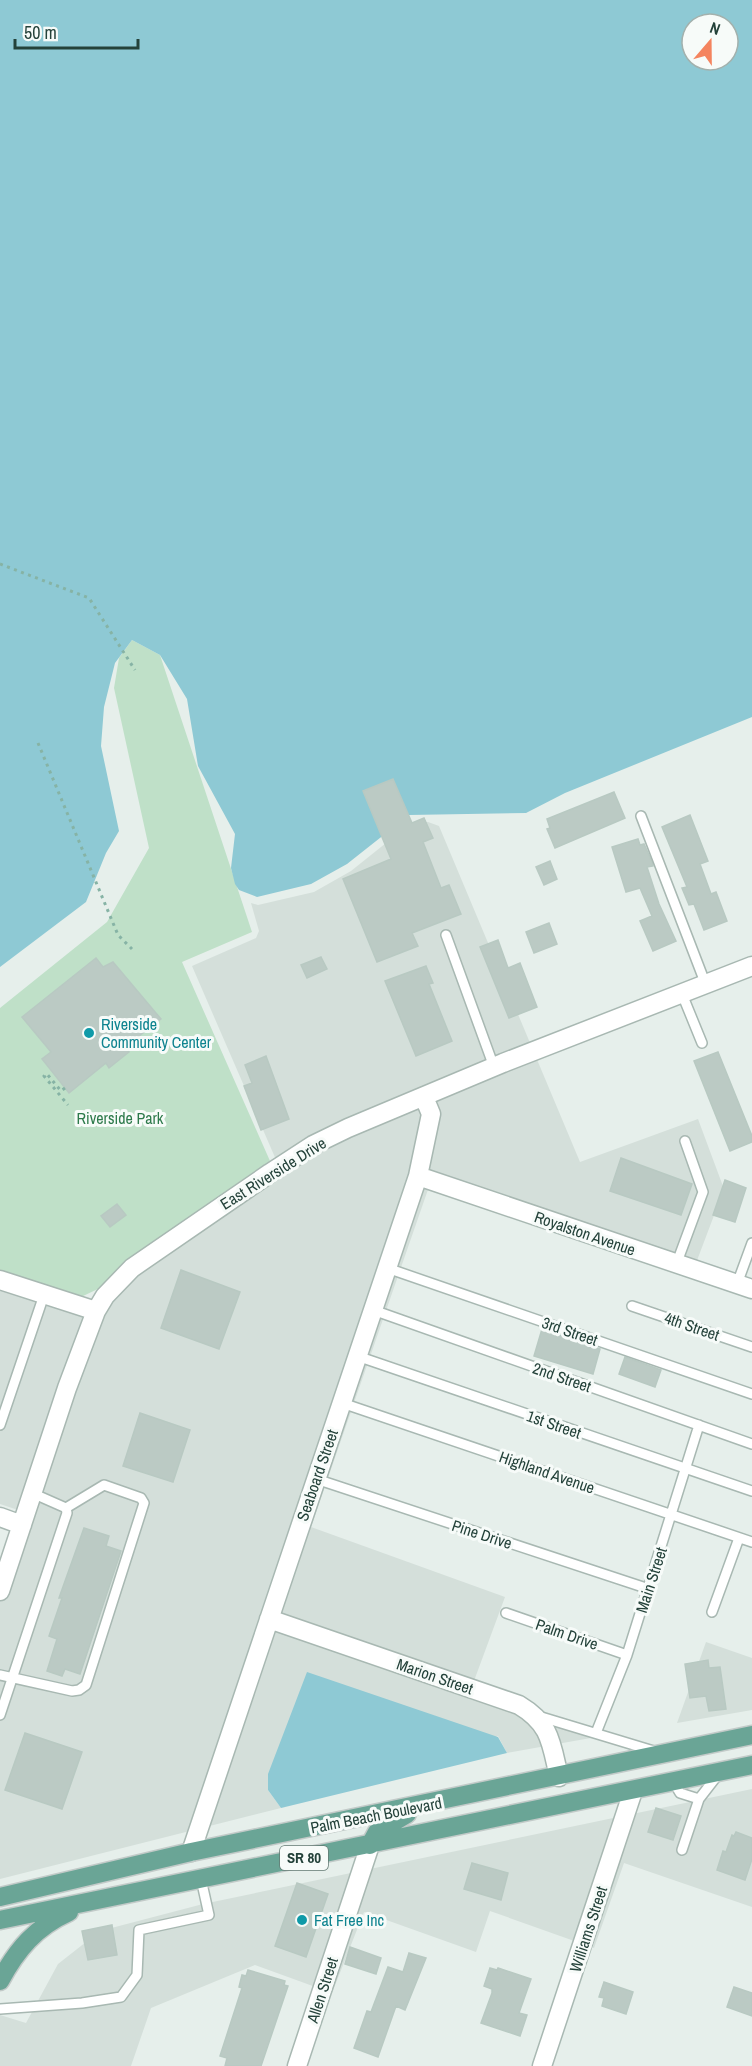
<svg xmlns="http://www.w3.org/2000/svg" width="752" height="2066" font-family="'Archivo Narrow',sans-serif">
  <style>
    .built { fill: #d4dfda }
    .green { fill: #bfe0c8 }
    .water { fill: #8ec9d4; fill-rule: evenodd }
    .building { fill: #bbcac4; stroke: #b8c9c2; stroke-width: 1.5 }
    .lines { fill: none; stroke-linecap: round; stroke-linejoin: round }
    .service-casing { stroke: #a8b8b2; stroke-width: 12 }
    .minor-casing { stroke: #a8b8b2; stroke-width: 21 }
    .primary-casing { stroke: #c2cac8; stroke-width: 21 }
    .path { stroke: #86b3a5; stroke-width: 3; stroke-dasharray: 3 4.5; stroke-linecap: butt }
    .service { stroke: #fff; stroke-width: 9 }
    .minor { stroke: #fff; stroke-width: 18 }
    .primary { stroke: #6aa596; stroke-width: 18 }
    .culture-dot { fill: #0f9aa8; stroke: #f7fbf9; stroke-width: 2 }
    .labels { text-anchor: middle; stroke-width: 6; stroke-linejoin: round; paint-order: stroke }
    .shield { fill: #f7fbf9; stroke: #637a73; stroke-width: 1.5 }
    .shield-label { font-size: 15px; font-weight: bold; fill: #24423a }
    .culture-label { font-size: 16px; fill: #0d838f; stroke: #f7fbf9; text-anchor: start }
    .park-label { font-size: 16px; fill: #2d7a4b; stroke: #f7fbf9 }
    .street-label { font-size: 16px; fill: #24423a; stroke: #f7fbf9 }
  </style>
  <rect width="100%" height="100%" fill="#e6efeb"/>
  <path class="built" d="M428,822L439,826L580,1162L698,1119L724,1189L693,1271L432,1178L311,1527L505,1597L471,1689L602,1736L507,1753L498,1736L268,1790L281,1808L0,1879V1578L18,1510L0,1504V1282L84,1305L104,1294L277,1162L192,966L256,938L259,931L251,903L258,905L314,892L351,871L411,823Z
    M706,1642L752,1658V1710L677,1723Z
    M752,1789V1907L624,1863L594,1948L490,1911L476,1952L364,1912L332,1993L255,1965L151,2008L131,2066H0V2015L26,2023L58,1964L100,1931L203,1904Z"/>
  <path class="green" d="M132,640L160,655L252,932L182,962L270,1161L127,1260L102,1287L81,1297L0,1273V1008L107,922L149,848L114,688L119,658Z"/>
  <path class="water" d="M0,0H752V717L565,793L526,813L409,815L347,864L311,884L257,897L239,890L235,884L231,868L235,834L198,766L187,699L160,655L132,640L115,663L104,707L101,746L119,831L106,853L86,902L0,967ZM692,24H728V60H692Z
    M307,1672L498,1737L507,1753L281,1808L268,1790V1774Z"/>
  <path class="building" d="M393,779L412,823L424,818L433,838L423,842L441,888L449,885L461,914L412,933L418,946L377,962L343,879L391,859L363,791Z
    M614,792L625,818L555,848L547,829L550,828L547,819Z
    M690,815L708,861L700,864L711,894L716,892L727,921L704,930L694,904L689,905L682,888L687,887L662,827Z
    M638,839L640,845L644,844L652,862L653,866L647,867L659,904L676,941L653,951L640,921L652,916L640,888L626,892L612,847Z
    M550,861L557,879L544,885L536,867Z
    M549,923L557,944L534,953L526,932Z
    M498,940L508,968L520,963L537,1007L509,1018L480,947Z
    M321,957L327,969L307,978L301,965Z
    M96,958L103,967L113,962L161,1019L125,1047L129,1052L109,1068L106,1063L69,1093L42,1059L51,1052L22,1017Z
    M426,966L433,983L429,984L452,1041L416,1056L385,981Z
    M718,1052L752,1136V1142L730,1151L694,1061Z
    M266,1056L289,1119L261,1130L244,1086L252,1083L245,1065Z
    M621,1158L692,1184L681,1215L610,1191Z
    M725,1180L746,1188L735,1222L713,1215Z
    M117,1204L126,1215L110,1227L101,1216Z
    M181,1270L240,1292L219,1349L161,1328Z
    M542,1329L600,1349L593,1374L534,1356Z
    M625,1357L661,1370L655,1387L619,1374Z
    M140,1413L190,1430L173,1482L123,1466Z
    M84,1528L109,1536L106,1546L121,1551L80,1674L65,1669L62,1676L47,1671L57,1639L49,1636L62,1598H59Z
    M708,1660L709,1668L720,1667L726,1709L709,1711L706,1696L690,1698L685,1664Z
    M25,1733L82,1752L62,1809L5,1790Z
    M656,1808L681,1816L673,1840L648,1832Z
    M736,1832L752,1838V1859L745,1880L717,1870L723,1851L726,1852L732,1835L734,1836Z
    M472,1863L508,1873L501,1900L464,1889Z
    M297,1883L328,1894L306,1957L275,1946Z
    M112,1925L117,1955L88,1960L82,1931Z
    M350,1947L381,1958L376,1974L345,1964Z
    M409,1953L426,1958L405,2010L396,2006L378,2057L354,2048L367,2011L371,2012L388,1967L403,1972Z
    M490,1968L497,1970L498,1968L531,1979L519,2013L527,2015L520,2036L481,2023L492,1993V1989L484,1986Z
    M248,1970L285,1981L284,1985L288,1986L261,2066H225L227,2058L220,2056L242,1988L239,1987L242,1975L246,1976Z
    M604,1982L633,1992L626,2014L602,2006L604,1998L599,1997Z
    M734,1987L752,1993V2016L727,2007Z"/>
  <g class="lines">
    <defs>
      <path id="service" d="M641,816L706,985
        M446,935L494,1067
        M682,994L702,1043
        M676,1265L703,1192L685,1141
        M387,1268L752,1394
        M737,1284L752,1243
        M632,1306L752,1347
        M373,1310L752,1444
        M357,1356L752,1491
        M342,1403L752,1542
        M0,1425L44,1295
        M316,1479L649,1589
        M712,1612L739,1538
        M506,1613L627,1655
        M0,1675L72,1691L79,1690L86,1685L144,1503L141,1498L104,1485L66,1508
        M0,1715L67,1513L66,1508L32,1493
        M538,1716L657,1752
        M596,1733L627,1655L699,1425
        M674,1783L680,1793L699,1799L720,1772
        M682,1850L699,1799
        M0,2009L82,2003L121,1997L137,1975L139,1930L209,1915L201,1879"/>
      <path id="minor" d="M418,1176L752,1289
        M0,1280L96,1311
        M0,1517L22,1525
        M0,1591L67,1388L96,1311L105,1296L132,1268L270,1173L313,1145L348,1128L503,1063L752,966
        M269,1619L519,1705C551,1724 551,1743 559,1777
        M191,1852L418,1176L431,1114L424,1097
        M297,2066L370,1845
        M542,2066L633,1791"/>
      <path id="primary" d="M370,1845L377,1832L407,1814
        M0,1897L191,1852L752,1735
        M0,1920L752,1765
        M0,1981C17,1949 36,1927 69,1912"/>
    </defs>
    <use href="#service" class="service-casing"/>
    <use href="#minor" class="minor-casing"/>
    <use href="#primary" class="primary-casing"/>
    <path class="path" d="M0,564L89,598L135,670
      M38,743L118,935L132,949
      M65,1088L61,1091L47,1074L44,1076L68,1105"/>
    <use href="#service" class="service"/>
    <use href="#minor" class="minor"/>
    <use href="#primary" class="primary"/>
  </g>
  <g class="culture-dot">
    <circle cx="89" cy="1033" r="6"/>
    <circle cx="302" cy="1920" r="6"/>
  </g>
  <g class="labels">
    <rect class="shield" x="280" y="1846" width="48" height="24" rx="4.5"/>
    <g class="shield-label">
      <text x="304" y="1863">SR 80</text>
    </g>
    <g class="culture-label">
      <text x="101" y="1030">Riverside<tspan x="101" dy="18">Community Center</tspan></text>
      <text x="314" y="1926">Fat Free Inc</text>
    </g>
    <g class="park-label">
      <text x="120" y="1124">Riverside Park</text>
    </g>
    <g class="street-label">
      <text transform="translate(273 1173) rotate(-32)" y="6">East Riverside Drive</text>
      <text transform="translate(585 1233) rotate(19)" y="6">Royalston Avenue</text>
      <text transform="translate(692 1326) rotate(19)" y="6">4th Street</text>
      <text transform="translate(570 1331) rotate(19)" y="6">3rd Street</text>
      <text transform="translate(562 1377) rotate(19)" y="6">2nd Street</text>
      <text transform="translate(554 1424) rotate(19)" y="6">1st Street</text>
      <text transform="translate(547 1472) rotate(19)" y="6">Highland Avenue</text>
      <text transform="translate(317 1475) rotate(-71)" y="6">Seaboard Street</text>
      <text transform="translate(482 1534) rotate(18)" y="6">Pine Drive</text>
      <text transform="translate(651 1580) rotate(-72)" y="6">Main Street</text>
      <text transform="translate(567 1634) rotate(19)" y="6">Palm Drive</text>
      <text transform="translate(435 1676) rotate(19)" y="6">Marion Street</text>
      <text transform="translate(376 1815) rotate(-11)" y="6">Palm Beach Boulevard</text>
      <text transform="translate(588 1929) rotate(-72)" y="6">Williams Street</text>
      <text transform="translate(322 1990) rotate(-72)" y="6">Allen Street</text>
    </g>
  </g>
  <g transform="translate(710 42) rotate(20)"><circle r="28" fill="#f7fbf9" stroke="#a3b1ad" stroke-width="1.5"/>
  <path d="M0-4.5L10 22L0 15L-10 22Z" fill="#f4845f"/>
  <text y="-9" font-size="16" font-weight="bold" text-anchor="middle" fill="#24423a">N</text>
  </g>
  <path d="M15 39v9h123v-9" fill="none" stroke="#24423a" stroke-width="3"/>
  <text x="24" y="39" font-size="18" fill="#24423a" stroke="#f7fbf9" stroke-width="4.5" paint-order="stroke">50 m</text>
</svg>
